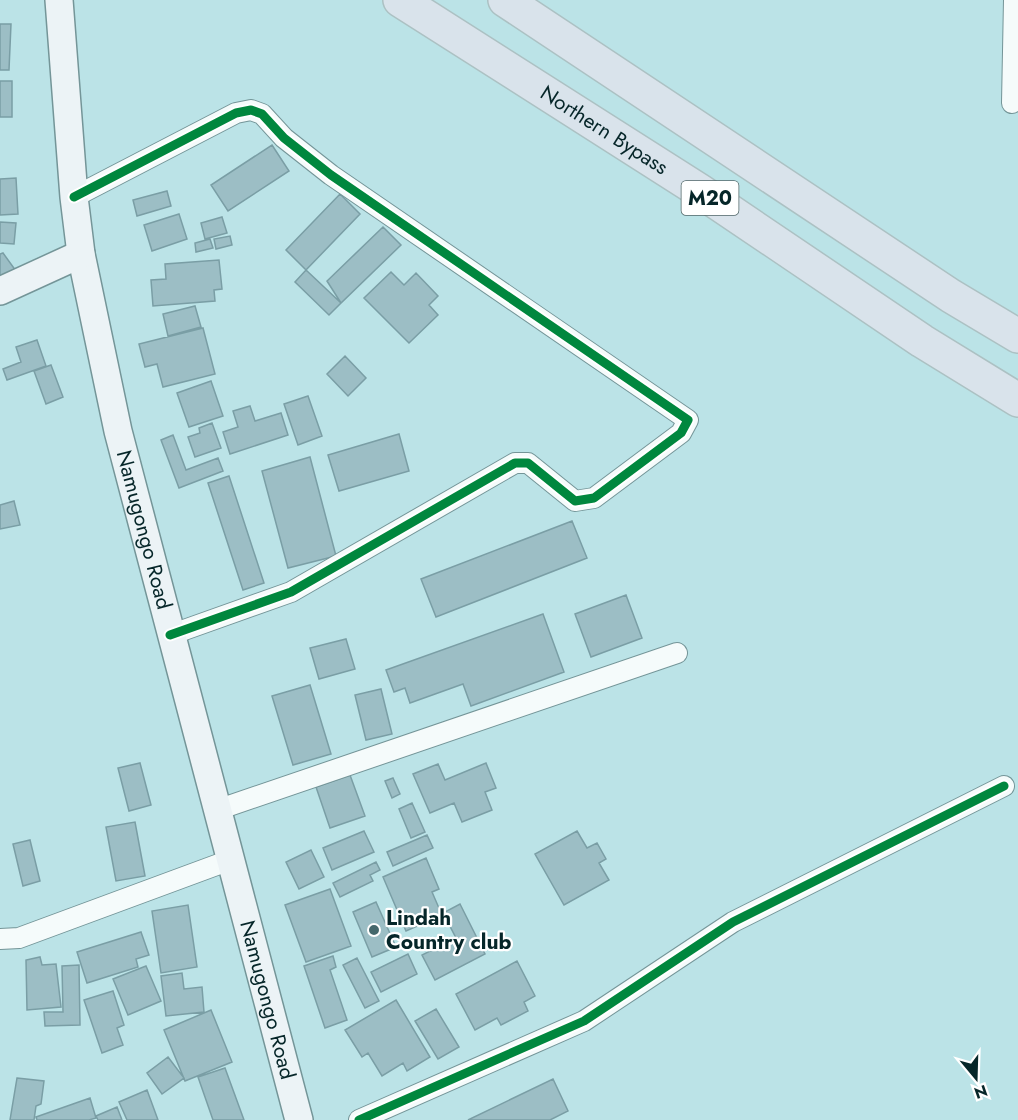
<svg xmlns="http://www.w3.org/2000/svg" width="1018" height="1120" font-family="Jost,sans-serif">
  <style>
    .building { fill: #9cbec5; stroke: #7a9ea5; stroke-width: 1.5 }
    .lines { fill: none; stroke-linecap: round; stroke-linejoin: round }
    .street-casing { stroke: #749598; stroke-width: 22 }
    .secondary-casing { stroke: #749598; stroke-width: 30 }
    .highway-casing { stroke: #acc1c3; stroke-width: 36 }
    .street { stroke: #f5fbfb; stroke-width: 20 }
    .secondary { stroke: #ecf3f6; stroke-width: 27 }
    .highway { stroke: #d9e3eb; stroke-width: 33 }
    .cycleway-casing { stroke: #fff; stroke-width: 13 }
    .cycleway { stroke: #00873e; stroke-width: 9 }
    .poi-dot { fill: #45686c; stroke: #fff; stroke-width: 2 }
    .labels { text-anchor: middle; stroke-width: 4.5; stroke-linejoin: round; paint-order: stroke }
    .shield { fill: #fff; stroke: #516769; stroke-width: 1.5 }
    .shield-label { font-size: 20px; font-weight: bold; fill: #062629 }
    .street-label { font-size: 21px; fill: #062629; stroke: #fff }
    .poi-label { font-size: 21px; font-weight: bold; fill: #062629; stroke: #fff; text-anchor: start }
  </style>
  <rect width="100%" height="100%" fill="#bbe3e7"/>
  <path class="building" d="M0,24H11L9,70H0Z
    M0,81H12V117H0Z
    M272,145L289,171L228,211L211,185Z
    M16,178L18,214L0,215V179Z
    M167,191L171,206L137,216L133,200Z
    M340,194L360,214L306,270L286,250Z
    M179,214L187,239L152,251L144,225Z
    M222,217L227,233L205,239L201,223Z
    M0,222L16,223L14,244L0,243Z
    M383,227L401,245L341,303L327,281Z
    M230,236L232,245L216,249L214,239Z
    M210,239L213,248L196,252L195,243Z
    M3,253L16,271L0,279V254Z
    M219,260L222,289L214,290L215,301L153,306L151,280L166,279L165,264Z
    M306,270L341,303L329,315L295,282Z
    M391,272L404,285L416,273L438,296L429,305L438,315L409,343L364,298Z
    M195,306L201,327L168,336L163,314Z
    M203,328L215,374L163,387L157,364L145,367L139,344Z
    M37,340L46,366L7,380L3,369L21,362L16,347Z
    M345,356L366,378L348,396L327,374Z
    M51,365L63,397L46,404L34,371Z
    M211,381L223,416L189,427L177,393Z
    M308,396L322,436L298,445L284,404Z
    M250,406L255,421L281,413L288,435L230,454L223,432L238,427L233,411Z
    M212,423L221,448L195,457L188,437L200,433L199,428Z
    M399,434L409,471L339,491L328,455Z
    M173,435L186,470L218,458L223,471L179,488L161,440Z
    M310,457L336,556L288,568L262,471Z
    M229,476L264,583L243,590L208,483Z
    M14,501L20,525L0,529V505Z
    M572,521L587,558L436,617L421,579Z
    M626,595L642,638L591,657L575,614Z
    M543,614L564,672L471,706L463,684L410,703L405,688L394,692L386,670Z
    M346,639L355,669L319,679L310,648Z
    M310,685L331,754L293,765L272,696Z
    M381,689L392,734L366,740L355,695Z
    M140,763L151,805L129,811L118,768Z
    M486,763L496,788L485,792L492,810L462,822L454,803L430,813L413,774L438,764L445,780Z
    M350,775L365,816L330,828L316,787Z
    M393,778L400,794L392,798L385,781Z
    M412,803L425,832L411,838L399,809Z
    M135,822L145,876L116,881L106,827Z
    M364,831L374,852L332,870L323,848Z
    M577,831L587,848L597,843L606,859L599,863L609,880L564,905L535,854Z
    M427,835L433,848L393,866L387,852Z
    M30,840L40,881L23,886L13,844Z
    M311,850L324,877L299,889L286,862Z
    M426,858L439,889L432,892L442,915L406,931L383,877Z
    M376,862L380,870L370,875L373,881L340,897L333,883Z
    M330,889L351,946L306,962L285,905Z
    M376,902L396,947L372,957L353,912Z
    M460,904L485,954L435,980L422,955L456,938L443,913Z
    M188,905L197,967L161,973L152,911Z
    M141,932L149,955L136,959L138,967L87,983L77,952Z
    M408,954L417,974L381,992L371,972Z
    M333,956L336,967L330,970L347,1020L325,1028L304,966Z
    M40,957L42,965L56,964L61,1007L27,1010L26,960Z
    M357,958L379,1001L365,1008L343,965Z
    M517,961L535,996L524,1002L528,1011L501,1025L497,1018L475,1030L456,994Z
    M79,965L80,1025L45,1026L44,1012H63L62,966Z
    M146,966L161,1001L128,1015L113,979Z
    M182,973L184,989L202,987L204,1012L166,1016L161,976Z
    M113,991L124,1025L117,1028L123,1045L102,1053L84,1000Z
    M396,1000L430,1057L407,1071L403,1063L382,1076L368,1053L362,1057L345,1030Z
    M436,1009L459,1047L438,1059L415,1021Z
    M211,1010L232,1062L185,1081L164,1030Z
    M168,1057L184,1078L162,1094L147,1073Z
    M225,1068L244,1120H213L198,1077Z
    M17,1078L44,1081L41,1104L36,1106L34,1120H10Z
    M553,1079L568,1111L550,1120H468Z
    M147,1090L158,1120H127L119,1102Z
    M90,1098L96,1118L89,1120H37L36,1117Z
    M117,1107L122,1120H98L96,1116Z"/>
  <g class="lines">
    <defs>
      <path id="street" d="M1012,103L1014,0
        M74,197L236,113L251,110L262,114L284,138L331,175L688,420L681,433L594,498L575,501L528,463H515L291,592L170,635
        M217,810L677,653
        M0,939L19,938L230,860
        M359,1120L584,1021L733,922L1004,786"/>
      <g id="secondary">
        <path id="s1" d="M59,0L74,197L81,254L118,431L299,1120"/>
        <path d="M0,291L81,254"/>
      </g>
      <g id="highway">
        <path id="s2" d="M400,0L700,191L922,341L1018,400"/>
        <path d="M505,0L951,296L1018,336"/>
      </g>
    </defs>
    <use href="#street" class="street-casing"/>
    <use href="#secondary" class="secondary-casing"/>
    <use href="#highway" class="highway-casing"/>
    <use href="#street" class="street"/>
    <use href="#secondary" class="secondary"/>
    <use href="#highway" class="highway"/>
    <defs>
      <path id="cycleway" d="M74,197L236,113L251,110L262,114L284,138L331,175L688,420L681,433L594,498L575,501L528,463H515L291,592L170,635
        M359,1120L584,1021L733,922L1004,786"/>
    </defs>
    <use href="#cycleway" class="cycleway-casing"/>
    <use href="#cycleway" class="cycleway"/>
  </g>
  <circle class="poi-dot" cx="374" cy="930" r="6"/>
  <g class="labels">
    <rect class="shield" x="681.5" y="181" width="57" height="34" rx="4.5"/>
    <g class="shield-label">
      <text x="710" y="205">M20</text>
    </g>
    <g class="street-label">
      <text dy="7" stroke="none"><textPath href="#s2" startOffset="242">Northern Bypass</textPath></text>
      <text dy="7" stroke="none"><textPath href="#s1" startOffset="538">Namugongo Road</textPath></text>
      <text dy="7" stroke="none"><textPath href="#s1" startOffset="1024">Namugongo Road</textPath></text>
    </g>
    <g class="poi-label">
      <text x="386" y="925">Lindah<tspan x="386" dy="24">Country club</tspan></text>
    </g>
  </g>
  <g transform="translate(976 1078) rotate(161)" stroke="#ffffff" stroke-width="4.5" paint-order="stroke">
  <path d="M0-4.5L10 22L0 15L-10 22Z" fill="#062629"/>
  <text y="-9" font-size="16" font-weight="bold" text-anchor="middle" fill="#062629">N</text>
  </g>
</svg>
